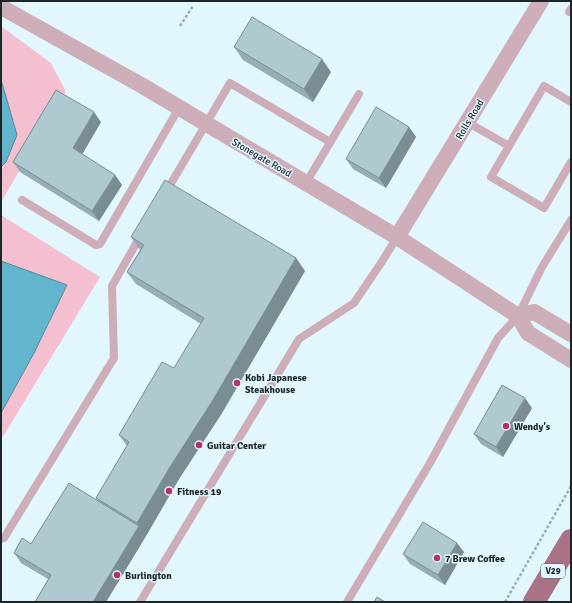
<svg xmlns="http://www.w3.org/2000/svg" width="572" height="603" font-family="Signika,sans-serif">
  <style>
    .green { fill: #f4c0d0 }
    .water { fill: #63b5ce; stroke: #4e8a9c }
    .lines { fill: none; stroke-linecap: round; stroke-linejoin: round }
    .path { stroke: #9daeb4; stroke-width: 2.5; stroke-dasharray: 3 2; stroke-linecap: butt }
    .service { stroke: #cdadb7; stroke-width: 8 }
    .minor { stroke: #cdadb7; stroke-width: 16 }
    .primary { stroke: #aa7285; stroke-width: 22 }
    .wall { fill: #96adb4 }
    .shaded-wall { fill: #7a8d92 }
    .building { fill: #afc9d1; stroke: #7a8d92 }
    .poi-dot { fill: #b82f6d; stroke: #e1f6fd; stroke-width: 1.5 }
    .labels { text-anchor: middle; stroke-width: 3; stroke-linejoin: round; paint-order: stroke }
    .shield { fill: #e1f6fd; stroke: #576469; stroke-width: 1 }
    .shield-label { font-size: 9px; font-weight: bold; fill: #1c2629 }
    .street-label { font-size: 10px; fill: #1c2629; stroke: #e1f6fd }
    .poi-label { font-size: 10px; font-weight: bold; fill: #1c2629; stroke: #e1f6fd; text-anchor: start }
  </style>
  <rect width="100%" height="100%" fill="#e1f6fd"/>
  <path class="green" d="M1,26L51,63L66,92L1,202Z
    M1,215L100,277L1,440Z"/>
  <path class="water" d="M1,83H2L17,135L6,162L1,167Z
    M1,261L67,285L34,353L1,413Z"/>
  <g class="lines">
    <path class="path" d="M180,26L193,6
      M505,602L571,486"/>
    <path class="service" d="M569,12L571,9
      M571,102L544,86L491,177L544,208L571,162
      M467,122L509,146
      M306,183L359,94
      M166,192L230,83L330,142
      M22,200L96,245L100,244L179,108
      M1,539L4,538L114,358L112,286L141,235
      M140,602L299,339L354,303L383,260L397,237
      M347,602L430,463L498,338L518,316L542,267L571,220"/>
    <path class="minor" d="M1,7L141,85L397,237L518,316L528,333L571,360
      M397,237L541,1
      M518,316L534,312L571,334"/>
    <path class="primary" d="M534,602L571,540"/>
  </g>
  <path class="wall" d="M234,47L331,72L313,102L243,60Z
    M101,122L82,154L115,175L122,185L99,221L20,172L13,162Z
    M409,127L416,137L386,188L353,169L346,159Z
    M131,237L296,258L305,271L222,413L179,479L146,536L106,602H35L48,579L21,563L14,553L31,544L99,501L96,498L127,446L119,435L174,368L201,324L136,284L127,272L140,250Z
    M532,408L503,457L481,444L474,434Z
    M464,552L445,585L410,564L403,554Z"/>
  <path class="shaded-wall" d="M322,59L331,72L313,102L304,89Z
    M94,112L101,122L80,158L73,148Z
    M409,127L416,137L386,188L379,178Z
    M115,175L122,185L99,221L92,211Z
    M296,258L305,271L222,413L179,479L146,536L106,602H93L139,526L137,523L170,467Z
    M525,398L532,408L503,457L496,447Z
    M457,543L464,552L445,585L438,575Z"/>
  <path class="building" d="M252,17L322,59L304,89L234,47Z
    M56,90L94,112L73,148L115,175L92,211L13,162Z
    M376,107L409,127L379,178L346,159Z
    M165,180L296,258L213,400L170,467L137,523L96,498L129,442L119,435L162,362L174,368L204,318L127,272L144,245L131,237Z
    M502,385L525,398L496,447L474,434Z
    M69,483L139,526L93,602H35L51,575L14,553L22,538L31,544Z
    M423,522L457,543L438,575L403,554Z
    M377,597L385,602H374Z"/>
  <g class="poi-dot">
    <circle cx="237" cy="383" r="4"/>
    <circle cx="506" cy="426" r="4"/>
    <circle cx="199" cy="445" r="4"/>
    <circle cx="169" cy="491" r="4"/>
    <circle cx="437" cy="558" r="4"/>
    <circle cx="117" cy="575" r="4"/>
  </g>
  <g class="labels">
    <rect class="shield" x="541" y="564" width="24" height="14" rx="3"/>
    <g class="shield-label">
      <text x="553" y="574">V29</text>
    </g>
    <g class="street-label">
      <text transform="translate(469 119) rotate(-59)" y="4">Rolls Road</text>
      <text transform="translate(262 157) rotate(30)" y="4">Stonegate Road</text>
    </g>
    <g class="poi-label">
      <text x="245" y="381">Kobi Japanese<tspan x="245" dy="12">Steakhouse</tspan></text>
      <text x="514" y="430">Wendy's</text>
      <text x="207" y="449">Guitar Center</text>
      <text x="177" y="495">Fitness 19</text>
      <text x="445" y="562">7 Brew Coffee</text>
      <text x="125" y="579">Burlington</text>
    </g>
  </g>
  <rect width="572" height="603" fill="none" stroke="#1c2629" stroke-width="4"/>
</svg>
